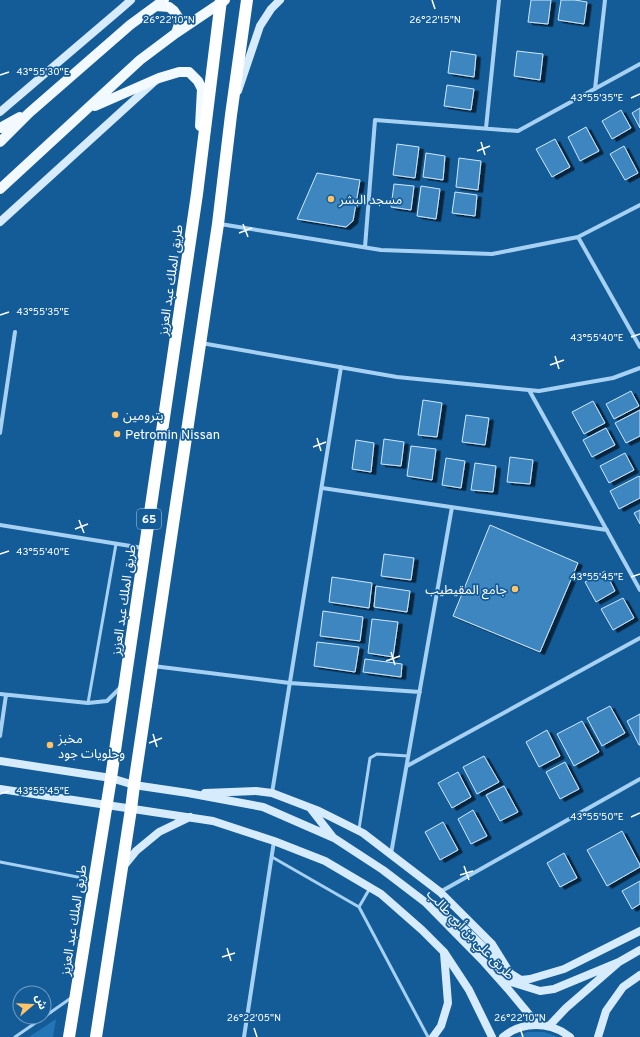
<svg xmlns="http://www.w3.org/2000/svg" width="640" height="1037" font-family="Overpass,'Noto Sans Arabic',sans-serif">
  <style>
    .green { fill: #2375b5 }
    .building { fill: #3d86c0; stroke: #cfe8fd; filter: url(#shadow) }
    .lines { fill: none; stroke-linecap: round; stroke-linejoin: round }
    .lane { stroke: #a7d1f2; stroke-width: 3 }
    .street { stroke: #a7d1f2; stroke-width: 4 }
    .secondary { stroke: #d6ebfc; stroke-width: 8 }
    .primary { stroke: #f2f9ff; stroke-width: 10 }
    .highway { stroke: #fff; stroke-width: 12 }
    .ticks { fill: none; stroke: #fff; stroke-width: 1.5 }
    .poi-dot { fill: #ffc368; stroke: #145c98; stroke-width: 1.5 }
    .labels { text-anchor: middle; stroke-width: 3.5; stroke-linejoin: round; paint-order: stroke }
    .shield { fill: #145c98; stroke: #b8cee0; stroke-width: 1 }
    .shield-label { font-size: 12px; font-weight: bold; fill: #fff }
    .poi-label { font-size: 13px; fill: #fff; stroke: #145c98; text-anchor: start }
    .street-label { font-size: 13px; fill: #fff; stroke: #145c98 }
    .ticks-label { font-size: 10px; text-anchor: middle; fill: #fff; stroke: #145c98; stroke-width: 3.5; stroke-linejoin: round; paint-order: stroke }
  </style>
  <defs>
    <filter id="shadow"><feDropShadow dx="4.5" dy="2.5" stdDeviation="0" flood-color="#0009"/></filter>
  </defs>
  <rect width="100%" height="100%" fill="#145c98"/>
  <path class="green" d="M56,1019L53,1037H29Z
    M527,1032H544L558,1037H517Z"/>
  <path class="building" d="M531,0H551L548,24L528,22Z
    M561,0H575L587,2L584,24L558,20Z
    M451,51L476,55L474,77L448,73Z
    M517,51L543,54L540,80L514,76Z
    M447,85L474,89L471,110L444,106Z
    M640,108V128L632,113Z
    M621,110L631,128L612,139L602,121Z
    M586,127L599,151L580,161L568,137Z
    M555,139L570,167L552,177L536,149Z
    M397,144L419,147L415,178L393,175Z
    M624,146L638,173L625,180L610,154Z
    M426,153L445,156L443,180L423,177Z
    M459,158L481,161L478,190L456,187Z
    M317,173L360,180L353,221L346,227L297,219Z
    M394,184L414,186L411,210L391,207Z
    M421,186L440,189L436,219L417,216Z
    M455,192L477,195L475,216L452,213Z
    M631,391L639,406L614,419L606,404Z
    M423,400L442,403L437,437L418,435Z
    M593,401L605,423L584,434L572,412Z
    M640,410V436L626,443L615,423Z
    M466,415L489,418L485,445L462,442Z
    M606,428L615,445L592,457L583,440Z
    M384,439L404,442L401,466L381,464Z
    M356,440L374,443L371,472L352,469Z
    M411,446L436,449L432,480L407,476Z
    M625,453L634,470L609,483L600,466Z
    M510,457L533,460L530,484L507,482Z
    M446,458L465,461L461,488L442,485Z
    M475,463L496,466L493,492L471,490Z
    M639,476L640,477V498L619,509L610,491Z
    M640,510V524L634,513Z
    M490,525L578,563L540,652L453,616Z
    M384,554L414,558L411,580L381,576Z
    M605,571L615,591L596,602L585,582Z
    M332,577L372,583L369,608L329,602Z
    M376,586L410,591L407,612L374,607Z
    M623,598L634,618L613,630L601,609Z
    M323,611L363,617L360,641L320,636Z
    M372,619L398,622L393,657L368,653Z
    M317,642L359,647L355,672L314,666Z
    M365,659L402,664L401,677L363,672Z
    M610,706L625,733L602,746L587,718Z
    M640,714V745H639L627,721Z
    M582,721L599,752L574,766L557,734Z
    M547,730L560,756L539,767L526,742Z
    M484,756L499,782L477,794L463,767Z
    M565,762L579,789L560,799L546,772Z
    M458,772L471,797L452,808L438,783Z
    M504,786L518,812L500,821L486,795Z
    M473,810L487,836L471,844L458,819Z
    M443,822L458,850L440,860L425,832Z
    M622,831L640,865V867L607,886L587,850Z
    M564,853L577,878L560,887L547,863Z
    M640,881V904L632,909L622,891Z"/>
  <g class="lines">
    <path class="lane" d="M88,703L116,544
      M359,829L370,758L377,754L408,756
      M272,857L359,907L428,1037
      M0,862L93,880
      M359,907L370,888
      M44,1017L71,998
      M15,1037L44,1017"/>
    <path class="street" d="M595,89L605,0
      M486,128L499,0
      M220,224L381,250L492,254L578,237L640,205
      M578,237L640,347
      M365,247L375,120L518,131L640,64
      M201,343L397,377L539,391L613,378L640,368
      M529,390L640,590
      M0,433L15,332
      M322,488L607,530
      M0,525L143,548
      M153,666L290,683L420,692
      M0,694L88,703L107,701L121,687
      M0,736L6,695
      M407,766L640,638
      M272,793L341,367
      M391,854L452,507
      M440,892L640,779
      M244,1037L274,841"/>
    <path class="secondary" d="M238,91L260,26L271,9L280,0
      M0,112L122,8L131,0
      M0,222L155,81
      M0,761L111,778L134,785L188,793L263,807L334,838L383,870L425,902L484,962L508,989L537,1024
      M0,789L213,821L274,841L325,861L381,894L422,930L444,952L469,990L492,1037
      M205,793L256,791L272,793L319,811L363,833L440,892L492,944L510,973L521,980L530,979L564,969L640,931
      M311,809L332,836
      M123,867L136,851L159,832L190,817
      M440,912L466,930L501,964
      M499,974L511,982L540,991L554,989L619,962
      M549,1026L566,1008L619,962L640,950
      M433,1037L441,1026L448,1003L444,953
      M503,1037C522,1021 550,1021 570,1037
      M598,1037L606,1011L623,987L640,975"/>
    <path class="primary" d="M156,6L169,7L174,11L178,17L179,24L176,33
      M95,106L159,78L179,72H189L198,81L202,89L200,126
      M0,128L20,117
      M0,142L29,113L130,25L164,0
      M0,189L140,60L176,33L225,0"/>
    <path class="highway" d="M69,1037L111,778L125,682L197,194L221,0
      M96,1037L131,809L134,785L218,224L231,115L247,0"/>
  </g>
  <path class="ticks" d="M166,0L169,9M432,0L435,9M0,75L9,72M631,98L640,94M481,142L485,155M477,151L490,146M243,224L248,237M239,233L252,228M0,315L9,312M631,337L640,334M555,356L559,369M550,365L564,360M317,438L321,451M313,447L326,442M79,520L84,533M75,529L88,524M0,554L9,551M631,577L640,574M391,652L395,665M386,661L400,656M153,734L157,747M149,743L162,738M0,794L9,791M631,817L640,813M464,866L469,880M460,875L473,871M227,948L231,961M222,957L235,953M254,1028L257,1037M520,1028L523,1037"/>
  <g class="poi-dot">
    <circle cx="331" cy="199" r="4"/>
    <circle cx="115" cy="415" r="4"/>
    <circle cx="117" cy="434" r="4"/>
    <circle cx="515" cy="589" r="4"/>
    <circle cx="50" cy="745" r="4"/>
  </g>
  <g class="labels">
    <rect class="shield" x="137" y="509" width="24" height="20" rx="3"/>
    <g class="shield-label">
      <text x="149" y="523">65</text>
    </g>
    <g class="poi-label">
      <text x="339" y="204">مسجد البشر</text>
      <text x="123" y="420">بترومين</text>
      <text x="125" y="439">Petromin Nissan</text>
      <text x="507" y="594" text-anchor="end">جامع المقيطيب</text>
      <text x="58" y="743">مخبز<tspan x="58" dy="15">وحلويات جود</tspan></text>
    </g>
    <g class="street-label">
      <text transform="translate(170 280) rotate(-82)" y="5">طريق الملك عبد العزيز</text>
      <text transform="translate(123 600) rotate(-82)" y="5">طريق الملك عبد العزيز</text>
      <text transform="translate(73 920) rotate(-81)" y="5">طريق الملك عبد العزيز</text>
      <text transform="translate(471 934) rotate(46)" y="5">طريق علي بن أبي طالب</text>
    </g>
  </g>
  <g class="ticks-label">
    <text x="169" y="23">26°22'10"N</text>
    <text x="435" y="23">26°22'15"N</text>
    <text x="43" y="75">43°55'30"E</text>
    <text x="597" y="101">43°55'35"E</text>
    <text x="43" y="315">43°55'35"E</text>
    <text x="597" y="341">43°55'40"E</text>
    <text x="43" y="555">43°55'40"E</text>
    <text x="597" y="580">43°55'45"E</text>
    <text x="43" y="794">43°55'45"E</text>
    <text x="597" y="820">43°55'50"E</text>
    <text x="254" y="1021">26°22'05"N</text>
    <text x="520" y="1021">26°22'10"N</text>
  </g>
  <g transform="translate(32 1005) rotate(71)"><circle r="19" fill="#145c98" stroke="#729dc1"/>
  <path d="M0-3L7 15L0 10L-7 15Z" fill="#ffc368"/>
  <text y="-6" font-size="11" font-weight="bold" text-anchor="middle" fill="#ffffff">ش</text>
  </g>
</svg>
